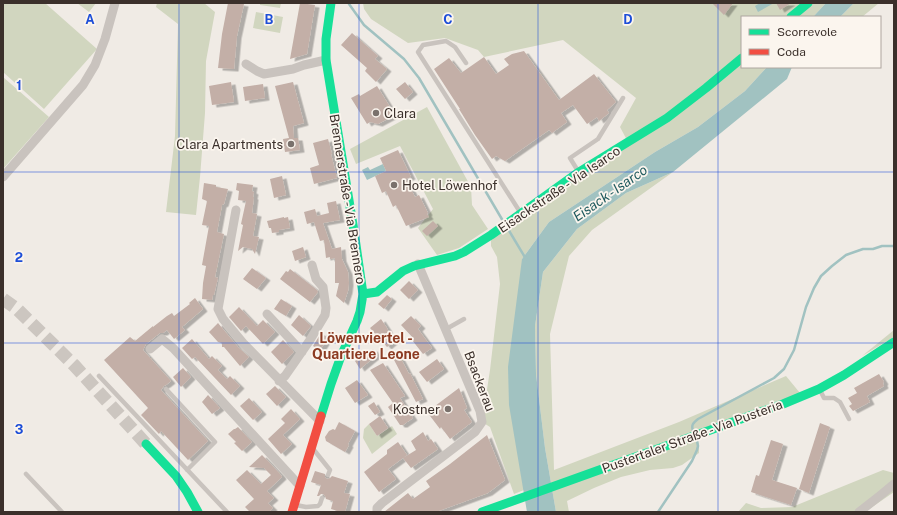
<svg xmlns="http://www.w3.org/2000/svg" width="897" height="515" font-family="'Public Sans',sans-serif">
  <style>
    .green { fill: #d1d6bf }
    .water { fill: #a1c2c1 }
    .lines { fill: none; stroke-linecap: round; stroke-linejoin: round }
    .stream { stroke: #a1c2c1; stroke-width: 2.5 }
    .building { fill: #c3afa7; filter: url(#shadow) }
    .secondary-tunnel { stroke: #ccc6c0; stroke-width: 13; stroke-dasharray: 13 6; stroke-linecap: butt }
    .lane { stroke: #c9c3be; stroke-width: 4.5 }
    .street { stroke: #c9c3be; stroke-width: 9 }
    .fast { stroke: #16e098; stroke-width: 9 }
    .jam { stroke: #f24e42; stroke-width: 9 }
    .grid { fill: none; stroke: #1d4ed8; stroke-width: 1; stroke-opacity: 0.55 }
    .poi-dot { fill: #7a716c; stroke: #fbf5ee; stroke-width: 1.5 }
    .labels { text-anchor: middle; stroke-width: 3.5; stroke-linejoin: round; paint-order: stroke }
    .poi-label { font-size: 13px; fill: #3b302b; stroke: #fbf5ee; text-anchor: start }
    .street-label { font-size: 13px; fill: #3b302b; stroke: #fbf5ee }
    .water-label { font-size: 14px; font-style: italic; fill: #1f5a5e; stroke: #fbf5ee }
    .neighbourhood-label { font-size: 14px; font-weight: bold; fill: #8c3b22; stroke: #fbf5ee }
    .grid-label { font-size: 13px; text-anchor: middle; font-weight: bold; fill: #1d4ed8; stroke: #fbf5ee; stroke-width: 3.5; stroke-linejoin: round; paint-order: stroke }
  </style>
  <defs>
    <filter id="shadow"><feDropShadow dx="4.5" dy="2.5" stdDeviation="0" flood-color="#0004"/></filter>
  </defs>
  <rect width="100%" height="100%" fill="#f0ebe5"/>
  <path class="green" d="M3,3H45L97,49L44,109L3,72Z
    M77,3H96L89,12Z
    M157,3H204L215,12L206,61L205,113L200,177L196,215L166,212L175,136L178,24L156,7Z
    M260,3H281L280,8L260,5Z
    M363,3H826L813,17H742V67H767L745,91L698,127L655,152L549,222L522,259L521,473L524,490L514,494L490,427L482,422L490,370L500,284L497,257L491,246V235L628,142L620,127L636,98L563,40L484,57L478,50L445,38L408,43L371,19L364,9Z
    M854,3H879L862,17H840Z
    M256,12L283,17L280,33L253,28Z
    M3,77L49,117L3,169Z
    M427,107L471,187L472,205L488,229L459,248L437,255L418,228L433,209L400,146L356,164L350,149Z
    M673,172L592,230L569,256L550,334L554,470L679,422L786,376L800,393L696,436L699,444V453L682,465L673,468L650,470L621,477L594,488L567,501L569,512H556L545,448L536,374L535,326L543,272L577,229L626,193Z
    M894,330V337L862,356Z
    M369,424L377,436L392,426L397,434L372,454L363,438L364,429Z
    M883,470L894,473V492L865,512H738L746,503L761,508L792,507Z"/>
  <path class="water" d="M760,3H774L758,12L755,6Z
    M826,3H854L840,17H813Z
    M767,67H792L787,79L673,172L626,193L577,229L543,272L535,326L536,374L545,448L556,512H527L509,405L508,367L522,259L549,222L655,152L698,127L745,91Z
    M383,164L386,171L367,180L362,170L368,167L370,170Z"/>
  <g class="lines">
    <path class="stream" d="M349,3V4L364,25L404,59L419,78L503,221
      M508,229L526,259
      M693,431C691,425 693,423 698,419L774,378L784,369L794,350L806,307L814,288L821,276L832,266L846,255L863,249H873L882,246H894
      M658,512L692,461L697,450L698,446L697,441"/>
  </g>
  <path class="building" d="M228,3H238L244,4L237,36L234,69L218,68L222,34Z
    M300,3L315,5L307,54L290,59Z
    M712,3H733L724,15Z
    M776,3H791L780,10Z
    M352,33L378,56L375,59L387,69L376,82L365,71L367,68L341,45Z
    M524,51L559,100L594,74L616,102L607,110L609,113L599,121L597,117L587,124L573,105L561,113L567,122L552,133L549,130L505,161L496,156L492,159L475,135L459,109H460L434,69L449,58L461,73L484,57L496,74L509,65L504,59L512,54Z
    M231,82L234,102L212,105L209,86Z
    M293,82L304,123L293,126L294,138H298L300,150L285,152L283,139L289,138L275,86Z
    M405,82L413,92L405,99L396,89Z
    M263,84L265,98L245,101L243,87Z
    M377,86L395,115L378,124L370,122L367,124L351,98L359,94L360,96Z
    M328,139L332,154H331L337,178L314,184L310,168L319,165L313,143Z
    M398,150L411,177L406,179L415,197L419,195L428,213L427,214L429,217L406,226L396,205L393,207L386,191L382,193L375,176L386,171L380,158Z
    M282,176L286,195L274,198L270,179Z
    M204,183L216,185V187L228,189L224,204L222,205L217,232L224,234L215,277L218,278L214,295H213L212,300L202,299L203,283L206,266L202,265L209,226L202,225L207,201L202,199Z
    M237,183L253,185L252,191L254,192L253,197H254L252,213L257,214L253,236L259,237L255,254L252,249L243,247L238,251L243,225L241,224L246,201L238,200L239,191L236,190Z
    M336,201L340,220L323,223L332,249L341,247L342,259L348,272L349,283L348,291L344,303L336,296L339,283H335V258L330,259V257L326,258L324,240L320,241L314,222L307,224L304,212L315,209L317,216L329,213L327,203Z
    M284,217V218L288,217L290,228L279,230V232L272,233L271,228H269L267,221Z
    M433,221L438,226L427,236L422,231Z
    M303,247L306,257L295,261L292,251Z
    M252,268L266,278L257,289L243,279Z
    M290,269L317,290L318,292L310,302L280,279L286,271L288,272Z
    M409,281L418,290L409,299L400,290Z
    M387,295L392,299L384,309L378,304Z
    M195,298L203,309L182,327L185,330L174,339L167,330L163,333H160L146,344L143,350L171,381L166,385L164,386L161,390L208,441L188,460L161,431L159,434L141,415L148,408L104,360L130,337L135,341L153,326V327L167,316L172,313L174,316L190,304L189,303Z
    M281,299L292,306L286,316L274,309Z
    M239,307L257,326L263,320L275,332L263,344L246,326L241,331L229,317Z
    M299,315L311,326L303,336L291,325Z
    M411,316L421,326L418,329L432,348L423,354L412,340L414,339L401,325Z
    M381,319L387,328L393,342L387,347L370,328Z
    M218,323L238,347L249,357L240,366L224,347H222V343L218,342L209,332Z
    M321,333L328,338L320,350L313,346Z
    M192,339L209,359L212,356L222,366L218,370L227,379L230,376L240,386L231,395L195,357L192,359L182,348Z
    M283,340L294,352L282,364L271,352Z
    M373,349L377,355L360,369L355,361Z
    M397,356H399L400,357L409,374L410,373L423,399L416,402L393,358Z
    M437,359L444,369L427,382L419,372Z
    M383,363L405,396L400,398L413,418L403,425H400L388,407L393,403L370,370Z
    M183,368L191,377L181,387L173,377Z
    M879,374L884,382L883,383L884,386L867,396L870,402L853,411L849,406L852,404L848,398L857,393L854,388Z
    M357,380L368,395L355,403L345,388Z
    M275,386L286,397L277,406L266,394Z
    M459,388L467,408L464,410L472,422L450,439L441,427L440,429L427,412Z
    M208,395L220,408L212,414L202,402Z
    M249,398L262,412L253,420L240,406Z
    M374,402L380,412L375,415L368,406Z
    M291,409L300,419L283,435L292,444L281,454L268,439L285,423L281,419Z
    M380,416L388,428L377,436L369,424Z
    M339,422L355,431L348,444L349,445L345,452L326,441L325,437L329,431L333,429L335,430Z
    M820,423L830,427L809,493L799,489Z
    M238,427L252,442L242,451L234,443L236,442L228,434L234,429H235Z
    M423,432L428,441L431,439L438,449L411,468L403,458L416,450L411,441Z
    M487,435L505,480L488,493L436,512H384L408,493L413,499L430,487L426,481L450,464Z
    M771,440L783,444L772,480L797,488L791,505L751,492L756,475L759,476Z
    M398,442L407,455L388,469L396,479L379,492L364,472L387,454V450Z
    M262,455L269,462L281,475L282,477L267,491L274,498L268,503L273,508L269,512H250L245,507L254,499L236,480L247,470L261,484L271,475L264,468L249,467Z
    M315,471L325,474V477L327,479L330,478L332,476L348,481L344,493L350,494L345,512H341L331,509L333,501L326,499L325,496L323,494H321L319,496H317L321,485L311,482Z"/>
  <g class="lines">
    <path class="secondary-tunnel" d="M3,299L17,309L74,365L146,444"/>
    <path class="lane" d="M466,63L455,47L446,41L423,45L418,52L520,212
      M578,171L570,158L598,139L623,98
      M444,327L448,328L464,319
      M99,376L227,512
      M166,389L215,442L187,470
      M820,390L824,398H834L840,402L849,419
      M314,450L330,470L328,475
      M26,474L62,512
      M296,505L306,507L318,506L320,504L322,498"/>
    <path class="street" d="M246,64L257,71L264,74L293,69L304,65L326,60
      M3,177L83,85L95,65L105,39L115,3
      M236,210L218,309L223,319L243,343L320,421
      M267,314L302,352
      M150,349L162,339L173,348L300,486
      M279,381L285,376L292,366L310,340L325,315L326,308L323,287L316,279L312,265
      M377,512V508L382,503L475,432L482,422L480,411L418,264
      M859,512L882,494L894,484"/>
    <path class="fast" d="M791,17L808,3
      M363,294L377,292L403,271L414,266L455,256L464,252L491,235L579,172L667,118L706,88L742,58
      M321,416L331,384L341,356L357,321L360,312L363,294L354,231L326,60V39L331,3
      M146,444L176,476L187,492L198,512
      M482,512L783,404L819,389L844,375L894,342"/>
    <path class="jam" d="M292,512L321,416"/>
  </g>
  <path class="grid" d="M179,3V512M359,3V512M538,3V512M718,3V512M3,172H894M3,343H894"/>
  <g class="poi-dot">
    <circle cx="376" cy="113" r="4"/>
    <circle cx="291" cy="144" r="4"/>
    <circle cx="394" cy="185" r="4"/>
    <circle cx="448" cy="409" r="4"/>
  </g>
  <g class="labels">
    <g class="poi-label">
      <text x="384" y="118">Clara</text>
      <text x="283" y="149" text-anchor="end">Clara Apartments</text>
      <text x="402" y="190">Hotel Löwenhof</text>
      <text x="440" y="414" text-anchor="end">Kostner</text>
    </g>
    <g class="street-label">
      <text transform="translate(559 189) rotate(-34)" y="5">Eisackstraße - Via Isarco</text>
      <text transform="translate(348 199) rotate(81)" y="5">Brennerstraße - Via Brennero</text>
      <text transform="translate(480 381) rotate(69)" y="5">Bsackerau</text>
      <text transform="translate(692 436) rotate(-20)" y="5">Pustertaler Straße - Via Pusteria</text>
    </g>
    <g class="water-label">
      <text transform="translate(610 193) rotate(-35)" y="5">Eisack - Isarco</text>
    </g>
    <g class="neighbourhood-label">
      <text x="366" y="343">Löwenviertel -<tspan x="366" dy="16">Quartiere Leone</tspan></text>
    </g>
  </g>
  <g class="grid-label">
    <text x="90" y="24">A</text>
    <text x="269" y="24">B</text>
    <text x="448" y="24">C</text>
    <text x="628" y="24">D</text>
    <text x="19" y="90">1</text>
    <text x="19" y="262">2</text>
    <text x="19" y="434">3</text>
  </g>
  <rect width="897" height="515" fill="none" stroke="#3b302b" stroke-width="8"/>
  <rect x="741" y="16" width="140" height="52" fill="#fbf5ee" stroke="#aea6a0"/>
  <rect x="749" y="29" width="20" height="6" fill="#16e098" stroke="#aea6a0"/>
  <text x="777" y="36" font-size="12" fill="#3b302b">Scorrevole</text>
  <rect x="749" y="49" width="20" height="6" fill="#f24e42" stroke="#aea6a0"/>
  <text x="777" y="56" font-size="12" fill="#3b302b">Coda</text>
</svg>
